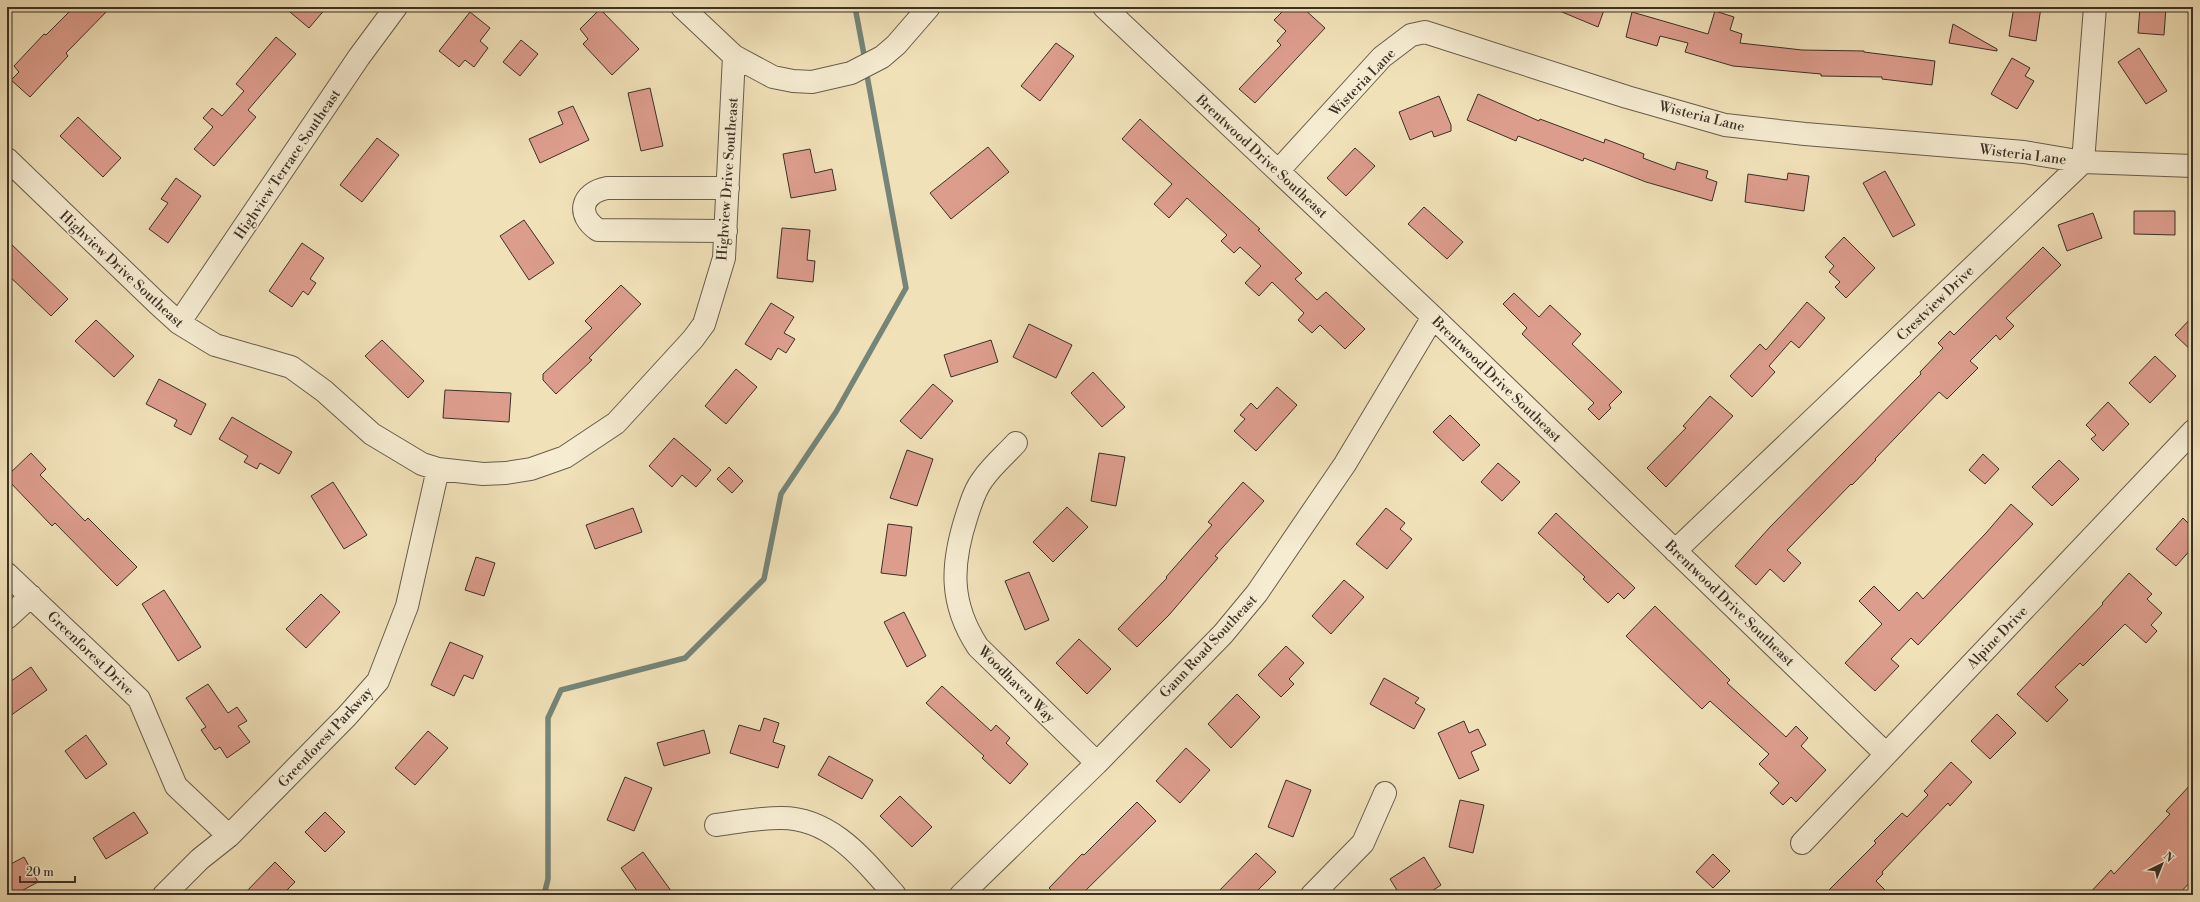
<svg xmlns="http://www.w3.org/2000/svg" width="2200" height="902" font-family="'Libre Bodoni',serif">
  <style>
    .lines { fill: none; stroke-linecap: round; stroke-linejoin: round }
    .stream { stroke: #758579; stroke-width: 5.5 }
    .building { fill: #dd9d8d; stroke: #3b3126 }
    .street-casing { stroke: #685d4b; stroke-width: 24 }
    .street { stroke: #f6ecd2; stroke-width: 22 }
    .labels { text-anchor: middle; stroke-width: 3; stroke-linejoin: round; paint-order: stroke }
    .street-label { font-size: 14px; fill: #3b3126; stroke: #f6ecd2 }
  </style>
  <rect width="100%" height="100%" fill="#f1e1b9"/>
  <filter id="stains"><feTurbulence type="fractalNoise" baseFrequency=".005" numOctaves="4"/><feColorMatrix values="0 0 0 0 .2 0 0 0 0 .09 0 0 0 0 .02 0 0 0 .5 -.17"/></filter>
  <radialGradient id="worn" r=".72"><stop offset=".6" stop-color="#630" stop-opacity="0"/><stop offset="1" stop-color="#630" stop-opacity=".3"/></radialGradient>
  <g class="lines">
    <path class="stream" d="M855,7L865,60
      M544,895L548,879V718L561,690L685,658L764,579L781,494L836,412L906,288L866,70"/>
  </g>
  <path class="building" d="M74,7H111L66,53L68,56L30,97L11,80L19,72L14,66L44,34L46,35Z
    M284,7H327L309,28Z
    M1287,7H1302L1325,28L1255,103L1239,89L1281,45L1277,41L1286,31L1274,20Z
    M1550,7H1605L1598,27Z
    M2014,7H2041L2036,41L2009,36Z
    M2140,7H2166L2164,35L2138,33Z
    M600,9L639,49L612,75L583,44L588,39L580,29Z
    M1715,11L1734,17L1730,30L1742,34L1740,43L1802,50L1864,51V52L1935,61L1932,85L1882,79V77L1821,76V74L1733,66L1685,52L1688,43L1660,36L1657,46L1626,37L1632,12L1708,34Z
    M470,12L490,28L480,41L488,48L474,67L465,60L459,67L439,51Z
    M1953,24L1997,49V51L1949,43Z
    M276,37L296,54L248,110L256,117L214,166L194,149L213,127L203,118L212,108L222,116L244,91L236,84Z
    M521,40L538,54L520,76L503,62Z
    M1056,43L1074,56L1040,101L1021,86Z
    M2139,48L2167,91L2146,104L2118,62Z
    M2012,58L2030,68L2025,76L2034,81L2017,109L1991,94Z
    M650,88L663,146L641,151L628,93Z
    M1478,94L1539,121L1540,119L1604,143L1605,139L1644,154L1643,158L1675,170L1677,162L1708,171L1706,178L1717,182L1712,201L1646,182L1584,158L1583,161L1518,136L1516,141L1467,120Z
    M1439,96L1451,125V131L1434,137L1432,131L1410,140L1399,112Z
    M573,106L589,140L540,163L529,139L563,124L558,112Z
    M78,117L121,158L103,177L60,136Z
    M1140,119L1260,229L1258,230L1302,273L1295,279L1317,300L1326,292L1365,329L1345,349L1320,325L1312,333L1298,320L1304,313L1272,282L1259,296L1245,283L1261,266L1240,247L1234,253L1221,241L1227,235L1187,198L1169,218L1154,204L1172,184L1122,139Z
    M377,138L399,155L362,202L340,185Z
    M988,147L1009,172L951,219L930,193Z
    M1355,148L1375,166L1346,196L1327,178Z
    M810,149L815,173L832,169L836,190L791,198L783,154Z
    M1885,171L1915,225L1893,237L1863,183Z
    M1788,173L1809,176L1804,211L1745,202L1748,174L1787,180Z
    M176,178L201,196L168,243L149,229L168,203L161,199Z
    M1424,207L1463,242L1447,259L1408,224Z
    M2134,211H2175V235L2134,234Z
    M2093,213L2102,238L2067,251L2058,225Z
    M524,220L554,263L529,280L500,236Z
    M782,228L810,230L807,260L815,261L813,282L777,278Z
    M1844,237L1875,268L1846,298L1835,287L1840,282L1829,272L1834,266L1825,257Z
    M7,240L68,299L51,316L7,274Z
    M302,243L324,258L310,279L316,283L308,295L303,291L292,307L269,291Z
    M2043,247L2061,265L2006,318L2014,326L2000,340L1996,335L1970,361L1978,368L1947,399L1939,392L1875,459L1876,460L1852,485L1851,484L1787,550L1801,563L1784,582L1770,569L1756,585L1735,566L1770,527L1921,374L1920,372L1943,348L1938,343L1950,331L1954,335Z
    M621,285L641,304L589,358L592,360L556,394L543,380V374L592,328L585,321Z
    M1514,293L1539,317L1550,305L1581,334L1572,344L1622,392L1609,405L1611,408L1599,420L1588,409L1594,403L1522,334L1527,328L1503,304Z
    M1807,302L1825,318L1799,348L1791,341L1769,366L1775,372L1752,397L1730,376L1760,344L1766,350Z
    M771,303L794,317L784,333L795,339L786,353L778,348L771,360L745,344Z
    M2193,316V352L2175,335Z
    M96,320L134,356L114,377L75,341Z
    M1029,324L1072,345L1056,378L1013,357Z
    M382,340L424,381L408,398L365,356Z
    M991,340L998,362L951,377L944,355Z
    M2155,356L2176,376L2150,403L2129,383Z
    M736,369L757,387L726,424L705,406Z
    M1093,372L1125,407L1102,427L1071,393Z
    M159,379L206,404L191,435L174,426L177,420L146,404Z
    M933,384L953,401L921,439L900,421Z
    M1277,387L1297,405L1256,451L1234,431L1245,419L1240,415L1251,403L1257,409Z
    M445,390L511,393L509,422L443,418Z
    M1710,396L1733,416L1666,487L1647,468L1686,428L1683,426Z
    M2108,402L2129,424L2103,451L2091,439L2096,435L2086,425Z
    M1450,415L1480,445L1463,461L1433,432Z
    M232,417L292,452L279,474L260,463L257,469L244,462L248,456L219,439Z
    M674,438L711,470L696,487L682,475L672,487L649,466Z
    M907,450L933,459L917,506L890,498Z
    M31,453L46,469L40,475L85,521L88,518L137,567L117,586L55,523L52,526L7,479V476Z
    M1099,453L1125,457L1116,506L1091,501Z
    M1983,454L1999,469L1985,484L1969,470Z
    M2059,460L2079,479L2052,506L2032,487Z
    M1498,463L1520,482L1502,501L1481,482Z
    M729,467L743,481L732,493L717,479Z
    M333,482L367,535L344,549L311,496Z
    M1243,482L1264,501L1215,556L1218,558L1169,615L1137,647L1118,629L1167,578L1166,577L1212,525L1208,522Z
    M2011,504L2033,524L1918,645L1911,638L1891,659L1899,666L1875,691L1845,663L1882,624L1859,601L1874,586L1899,611L1917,592L1923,599L1986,533Z
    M1067,507L1088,527L1053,562L1033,542Z
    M633,508L642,532L595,549L586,525Z
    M1386,508L1405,523L1400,529L1412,539L1387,569L1356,544Z
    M1556,513L1635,588L1624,599L1618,593L1608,603L1583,579L1585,577L1538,533Z
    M2183,518L2193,528V547L2176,566L2156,549Z
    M888,524L912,527L906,576L881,573Z
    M476,557L495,563L484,596L465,590Z
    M1029,572L1049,620L1025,630L1005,581Z
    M2129,573L2152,594L2147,599L2162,613L2151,625L2157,631L2146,643L2125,624L2083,666L2080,663L2055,687L2068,700L2047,722L2017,694L2103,604L2102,603Z
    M1344,580L1364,597L1331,634L1312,616Z
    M164,590L201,647L178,661L142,604Z
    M321,594L340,612L306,648L286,629Z
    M1655,606L1730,680L1727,683L1786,737L1796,726L1808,738L1801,746L1826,770L1796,802L1791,797L1783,805L1770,793L1779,783L1759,764L1769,754L1710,701L1702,709L1626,636Z
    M904,612L926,656L907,667L884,622Z
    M1079,639L1111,669L1087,694L1056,663Z
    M450,642L483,656L473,679L464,675L454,696L431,685Z
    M1286,646L1304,663L1289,679L1294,684L1281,697L1258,675Z
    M31,667L47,690L7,718V684Z
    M1384,678L1419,698L1415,703L1425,709L1414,729L1370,704Z
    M208,684L228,713L237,707L247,721L238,726L250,742L227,758L220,747L215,750L201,730L206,727L186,698Z
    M942,686L991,731L996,725L1010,738L1006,743L1028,764L1010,784L982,758L984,756L926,703Z
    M1237,694L1260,717L1231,748L1208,724Z
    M1997,714L2016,733L1990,759L1971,741Z
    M764,718L779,723L773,742L785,746L778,768L730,753L739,725L760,731Z
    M1464,721L1469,733L1478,729L1486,745L1471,752L1479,770L1459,779L1438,733Z
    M704,730L710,753L664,766L657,743Z
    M428,731L448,748L415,785L395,768Z
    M86,735L107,764L86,779L65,751Z
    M1186,748L1210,770L1180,803L1156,781Z
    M829,756L873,780L862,799L818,775Z
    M1951,762L1972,782L1950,806L1948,803L1882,872L1883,874L1876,881L1890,895H1824L1876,843L1874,841L1902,813L1907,817L1928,795L1924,791Z
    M625,777L652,788L634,831L607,820Z
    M1286,780L1311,790L1293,837L1268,827Z
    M2193,782V879L2178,895H2088L2111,870L2114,874L2170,814L2166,811Z
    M900,796L932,827L912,847L880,816Z
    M1460,800L1484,805L1473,853L1449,847Z
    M1137,802L1156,821L1081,895H1056L1049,888L1082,854L1084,855Z
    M134,812L148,833L106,859L93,838Z
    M325,812L345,832L325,852L305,832Z
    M643,852L674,895H640L621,868Z
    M1256,853L1276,872L1253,895H1215Z
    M1713,854L1730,871L1713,888L1696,872Z
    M24,857L38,882L14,895H7V866Z
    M1424,857L1441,885L1426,895H1400L1390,879Z
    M275,862L295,882L282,895H243Z"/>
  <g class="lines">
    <defs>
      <path id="street" d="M682,7L734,56L773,77L793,81L812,82L851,73L882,57L896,45L929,7
        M1104,7L1433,317L1886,754
        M7,159L157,303L179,323L215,345L291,367L324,391L372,434L422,464L438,469L483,474L506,473L531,469L565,457L616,423L693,339L704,324L724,258L734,56
        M1278,171L1382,57L1411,35L1425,32L1627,97L1725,125L1805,134L2024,152L2083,162L2193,166
        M726,231L598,230C576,215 581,193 607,188H728
        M179,323L359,57L396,7
        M1016,443C1005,455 992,466 983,479C975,489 971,503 967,515C951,564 949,603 978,647L1097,763
        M1675,551L2083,162L2095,7
        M7,574L139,699L176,786L229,836
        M7,618L31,596
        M716,825C738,822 759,818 780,818C831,817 864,860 895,895
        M1802,843L2193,431
        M164,895L200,859L229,836L347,716L378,681L407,606L438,469
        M961,895L1097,763L1223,634L1257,593L1345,464L1433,317
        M1312,895L1363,843L1385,793"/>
    </defs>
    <use href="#street" class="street-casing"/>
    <use href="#street" class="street"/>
  </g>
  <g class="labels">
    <g class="street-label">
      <text transform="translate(1362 82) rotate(-46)" y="5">Wisteria Lane</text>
      <text transform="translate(1702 116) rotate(14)" y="5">Wisteria Lane</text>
      <text transform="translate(2023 154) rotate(7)" y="5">Wisteria Lane</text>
      <text transform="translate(1262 156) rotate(43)" y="5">Brentwood Drive Southeast</text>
      <text transform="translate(287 164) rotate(-56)" y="5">Highview Terrace Southeast</text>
      <text transform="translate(727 179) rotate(-86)" y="5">Highview Drive Southeast</text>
      <text transform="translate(122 269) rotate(43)" y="5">Highview Drive Southeast</text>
      <text transform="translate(1935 303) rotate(-44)" y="5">Crestview Drive</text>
      <text transform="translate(1497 379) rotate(44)" y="5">Brentwood Drive Southeast</text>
      <text transform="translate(1730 603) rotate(44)" y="5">Brentwood Drive Southeast</text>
      <text transform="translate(1997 637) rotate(-46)" y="5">Alpine Drive</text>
      <text transform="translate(1208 646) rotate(-47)" y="5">Gann Road Southeast</text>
      <text transform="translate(91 653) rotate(44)" y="5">Greenforest Drive</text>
      <text transform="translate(1017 684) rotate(45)" y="5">Woodhaven Way</text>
      <text transform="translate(325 737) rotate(-47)" y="5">Greenforest Parkway</text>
    </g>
  </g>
  <rect width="2200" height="902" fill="none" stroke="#f1e1b9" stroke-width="24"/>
  <rect x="8" y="8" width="2184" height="886" fill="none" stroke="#3b3126" stroke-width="2"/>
  <rect x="12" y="12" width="2176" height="878" fill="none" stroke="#3b3126"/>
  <g transform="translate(2162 864) rotate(43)" stroke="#f6ecd2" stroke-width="3" paint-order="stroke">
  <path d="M0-3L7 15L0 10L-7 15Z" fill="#3b3126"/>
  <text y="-6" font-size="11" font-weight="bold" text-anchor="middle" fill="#3b3126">N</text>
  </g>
  <path d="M20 876v6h55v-6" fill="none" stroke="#3b3126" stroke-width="2"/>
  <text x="26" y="876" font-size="12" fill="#3b3126" stroke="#f6ecd2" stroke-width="3" paint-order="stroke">20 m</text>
  <rect width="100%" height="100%" filter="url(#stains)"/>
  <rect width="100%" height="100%" fill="url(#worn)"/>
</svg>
